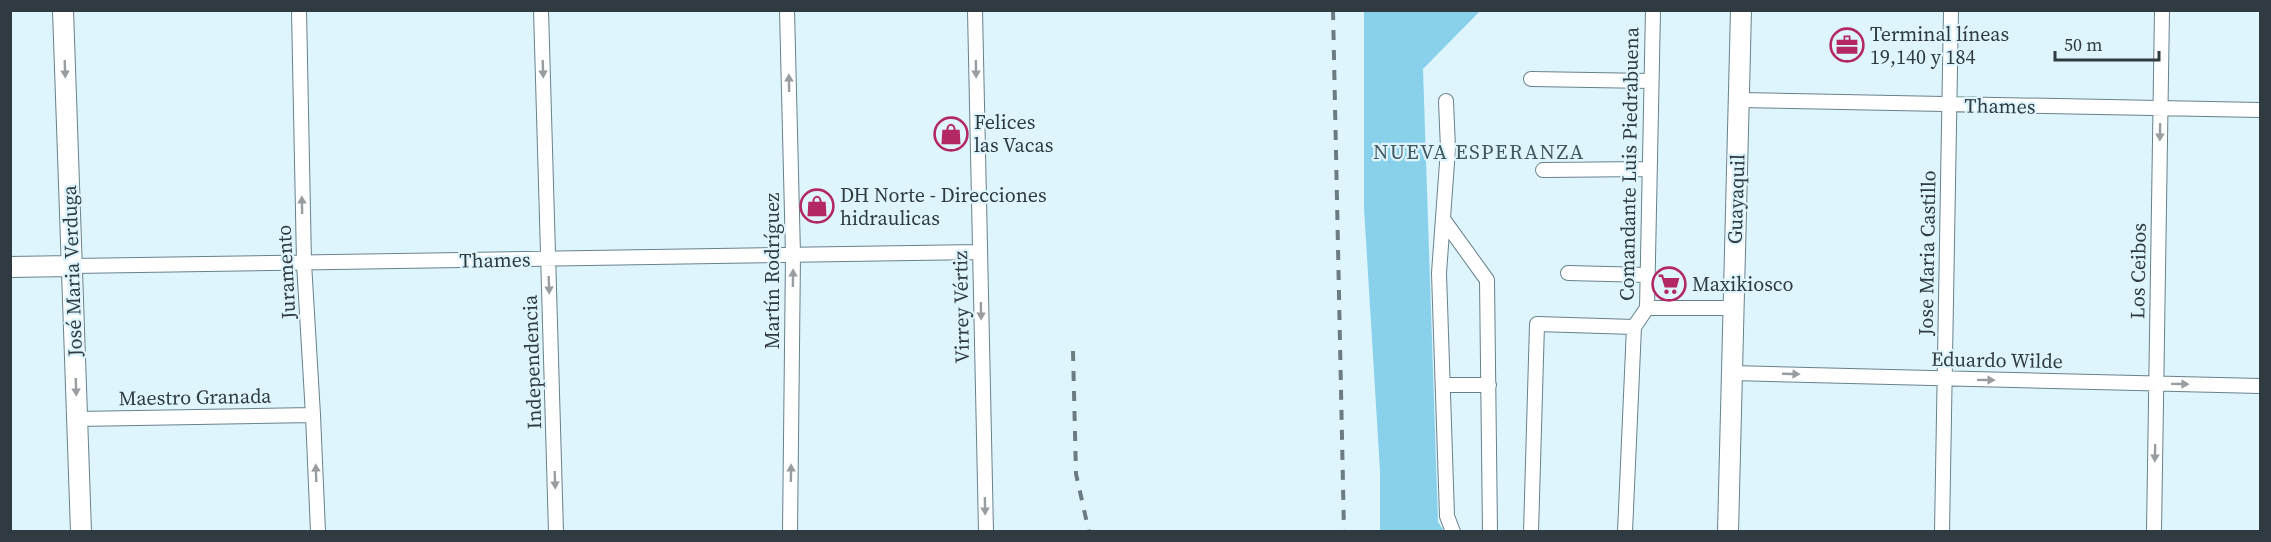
<svg xmlns="http://www.w3.org/2000/svg" width="2271" height="542" font-family="'Source Serif 4',serif">
  <style>
    .green { fill: #89d1eb }
    .lines { fill: none; stroke-linecap: round; stroke-linejoin: round }
    .street-casing { stroke: #67828c; stroke-width: 16 }
    .secondary-casing { stroke: #67828c; stroke-width: 22 }
    .street { stroke: #fff; stroke-width: 14 }
    .secondary { stroke: #fff; stroke-width: 20 }
    .rail { stroke: #6c7c82; stroke-width: 4; stroke-dasharray: 10 10; stroke-linecap: butt }
    .oneway { fill: #979da0 }
    .labels { text-anchor: middle; stroke-width: 4.5; stroke-linejoin: round; paint-order: stroke }
    .poi-label { font-size: 20px; fill: #2f3b40; stroke: #def5fe; text-anchor: start }
    .street-label { font-size: 20px; fill: #2f3b40; stroke: #def5fe }
    .neighbourhood-label { font-size: 21px; letter-spacing: 1.5px; fill: #3f5962; stroke: #def5fe }
  </style>
  <rect width="100%" height="100%" fill="#def5fe"/>
  <path class="green" d="M1364,11H1480L1423,69L1438,522L1444,531H1380V471L1364,208Z"/>
  <g class="lines">
    <defs>
      <path id="street" d="M299,10L304,263L313,415L318,532
        M541,10L556,532
        M787,10L793,255L790,532
        M975,10L986,532
        M1531,79L1650,81
        M1739,100L2260,110
        M1446,101L1448,149L1439,273L1447,516L1453,532
        M1543,170L1648,169
        M1443,219L1487,280L1490,532
        M72,266L979,252
        M1568,273L1647,275
        M1647,308H1733
        M1732,373L2260,386
        M1443,385H1489
        M77,419L313,415
        M1531,532L1537,324L1634,327
        M1625,532L1634,327L1647,308L1653,10
        M1942,532L1951,10
        M2154,532L2162,10"/>
      <path id="secondary" d="M63,10L81,532
        M10,267L72,266
        M1728,532L1741,10"/>
    </defs>
    <use href="#street" class="street-casing"/>
    <use href="#secondary" class="secondary-casing"/>
    <use href="#street" class="street"/>
    <use href="#secondary" class="secondary"/>
    <path class="rail" d="M1333,10L1344,532
      M1073,351L1076,474L1089,532"/>
  </g>
  <defs><path id="oneway-solid" d="M-6-.8H1V-3.2L6.5 0L1 3.2V.8H-6Z" transform="scale(1.5)"/></defs>
  <g class="oneway">
    <use href="#oneway-solid" transform="translate(65 69) rotate(88)"/>
    <use href="#oneway-solid" transform="translate(543 69) rotate(88)"/>
    <use href="#oneway-solid" transform="translate(976 69) rotate(89)"/>
    <use href="#oneway-solid" transform="translate(789 83) rotate(-91)"/>
    <use href="#oneway-solid" transform="translate(2160 132) rotate(91)"/>
    <use href="#oneway-solid" transform="translate(302 205) rotate(-91)"/>
    <use href="#oneway-solid" transform="translate(793 278) rotate(-89)"/>
    <use href="#oneway-solid" transform="translate(549 285) rotate(88)"/>
    <use href="#oneway-solid" transform="translate(981 311) rotate(89)"/>
    <use href="#oneway-solid" transform="translate(1791 374) rotate(2)"/>
    <use href="#oneway-solid" transform="translate(1986 380) rotate(1)"/>
    <use href="#oneway-solid" transform="translate(2180 384) rotate(1)"/>
    <use href="#oneway-solid" transform="translate(76 387) rotate(88)"/>
    <use href="#oneway-solid" transform="translate(2155 453) rotate(91)"/>
    <use href="#oneway-solid" transform="translate(316 473) rotate(-92)"/>
    <use href="#oneway-solid" transform="translate(791 473) rotate(-89)"/>
    <use href="#oneway-solid" transform="translate(555 480) rotate(88)"/>
    <use href="#oneway-solid" transform="translate(985 506) rotate(89)"/>
  </g>
  <defs>
    <symbol id="office-ring" viewBox="-11 -11 22 22"><circle r="9.5" fill="#def5fe" stroke="#b32762" stroke-width="1.5"/><path d="M-6-3h4V-5.5h4V-3h4V5H-6ZM-1-4.5V-3h2v-1.5ZM-6 0V1H6V0Z" fill="#b32762"/></symbol>
    <symbol id="shop-ring" viewBox="-11 -11 22 22"><circle r="9.5" fill="#def5fe" stroke="#b32762" stroke-width="1.5"/><path d="M-5-2.5h2.3a2.7 3.5 0 0 1 5.4 0H5L5.5 6h-11ZM-1.5-2.5h3a1.5 2.3 0 0 0-3 0Z" fill="#b32762"/></symbol>
    <symbol id="supermarket-ring" viewBox="-11 -11 22 22"><circle r="9.5" fill="#def5fe" stroke="#b32762" stroke-width="1.5"/><path d="M-6-5.5h2.5l.6 2H6L4.5 2H-2.5L-4.4-4H-6ZM-1.5 3.2a1.3 1.3 0 1 0 .1 0ZM3 3.2a1.3 1.3 0 1 0 .1 0Z" fill="#b32762"/></symbol>
  </defs>
  <g fill-rule="evenodd">
    <use href="#office-ring" x="1828" y="26" width="38" height="38"/>
    <use href="#shop-ring" x="932" y="115" width="38" height="38"/>
    <use href="#shop-ring" x="798" y="187" width="38" height="38"/>
    <use href="#supermarket-ring" x="1650" y="265" width="38" height="38"/>
  </g>
  <g class="labels">
    <g class="poi-label">
      <text x="1870" y="41">Terminal líneas<tspan x="1870" dy="23">19,140 y 184</tspan></text>
      <text x="974" y="129">Felices<tspan x="974" dy="23">las Vacas</tspan></text>
      <text x="840" y="202">DH Norte - Direcciones<tspan x="840" dy="23">hidraulicas</tspan></text>
      <text x="1692" y="291">Maxikiosco</text>
    </g>
    <g class="street-label">
      <text transform="translate(2000 106) rotate(1)" y="7">Thames</text>
      <text transform="translate(1629 164) rotate(-89)" y="7">Comandante Luis Piedrabuena</text>
      <text transform="translate(1736 199) rotate(-88)" y="7">Guayaquil</text>
      <text transform="translate(1927 253) rotate(-89)" y="7">Jose Maria Castillo</text>
      <text transform="translate(495 260) rotate(-1)" y="7">Thames</text>
      <text transform="translate(72 271) rotate(-92)" y="7">José Maria Verduga</text>
      <text transform="translate(772 271) rotate(-90)" y="7">Martín Rodríguez</text>
      <text transform="translate(2138 271) rotate(-89)" y="7">Los Ceibos</text>
      <text transform="translate(286 272) rotate(-93)" y="7">Juramento</text>
      <text transform="translate(961 307) rotate(-91)" y="7">Virrey Vértiz</text>
      <text transform="translate(1997 360) rotate(1)" y="7">Eduardo Wilde</text>
      <text transform="translate(532 362) rotate(-92)" y="7">Independencia</text>
      <text transform="translate(195 397) rotate(-1)" y="7">Maestro Granada</text>
    </g>
    <g class="neighbourhood-label">
      <text x="1479" y="159">NUEVA ESPERANZA</text>
    </g>
  </g>
  <rect width="2271" height="542" fill="none" stroke="#2f3b40" stroke-width="24"/>
  <path d="M2055 51v9h104v-9" fill="none" stroke="#2f3b40" stroke-width="3"/>
  <text x="2064" y="51" font-size="18" fill="#2f3b40" stroke="#def5fe" stroke-width="4.5" paint-order="stroke">50 m</text>
</svg>
